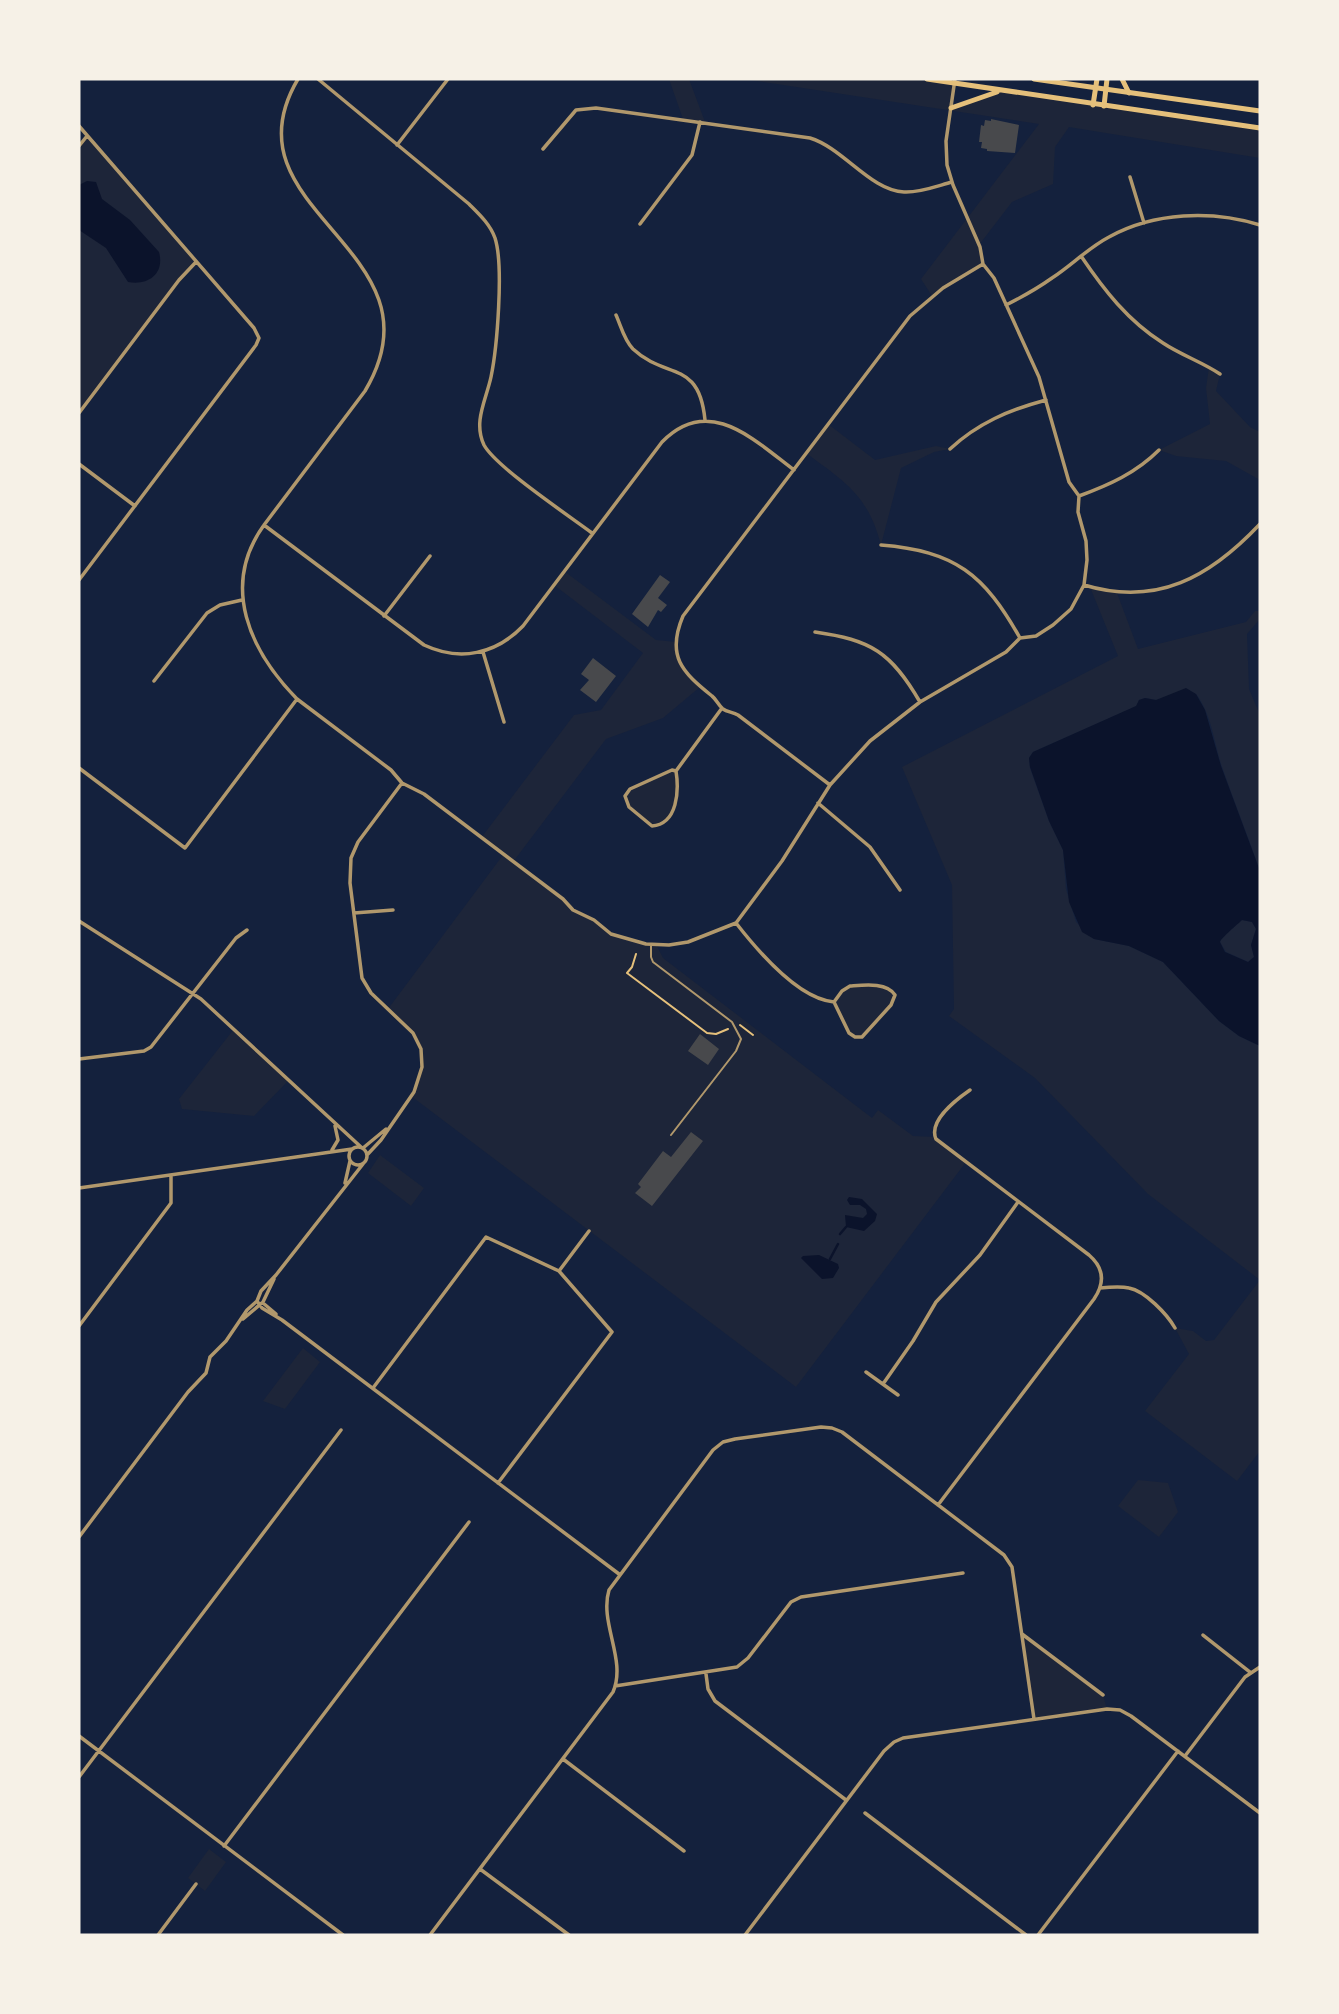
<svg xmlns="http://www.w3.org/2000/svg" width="1339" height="2014" font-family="Quicksand,sans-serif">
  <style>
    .green { fill: #1d2539 }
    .water { fill: #0b132b; fill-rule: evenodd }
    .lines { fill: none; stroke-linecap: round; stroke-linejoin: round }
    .stream { stroke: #0b132b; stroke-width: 2.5 }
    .building { fill: #48494c }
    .path { stroke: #e5c07b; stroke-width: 2 }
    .service { stroke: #b1986c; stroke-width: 2 }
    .minor { stroke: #b1986c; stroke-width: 3.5 }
    .secondary { stroke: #e5c07b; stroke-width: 5 }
    .primary { stroke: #e5c07b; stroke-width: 5 }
  </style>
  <rect width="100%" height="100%" fill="#14213d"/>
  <path class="green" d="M669,79H689L705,122L683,119Z
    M744,79H927L955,83L951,107L1000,91L1260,128V158L1069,127L1055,147L1053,184L1012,202L979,245L983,264L932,296L921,279L1039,124Z
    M87,136L196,262L79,414V146Z
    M1209,367L1220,374L1216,391L1250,427L1260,432V480L1226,461L1176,456L1159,450L1210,424L1206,388Z
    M828,424L875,460L936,446L950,449L934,452L901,468L881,545C868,495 845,482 806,453Z
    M564,571L656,640L676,642L682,668L700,687L663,718L606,739L513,862L563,899L573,911L588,917L611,934L657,946L663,958L872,1118L878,1110L913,1136L935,1137L966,1162L796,1387L411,1096C430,1048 424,1043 388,1009L503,855L481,838L574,715L601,710L643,653L554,585Z
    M1090,587L1117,593L1138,649L1246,622L1255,611H1260V619L1247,634L1249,689L1260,715V871C1248,836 1234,802 1222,767C1214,743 1212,715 1196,694L1156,700L1145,698L1139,700L1137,706L1033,752L1029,758L1030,768L1049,821L1063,850L1066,889L1076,922L1094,939L1129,946L1163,962L1219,1021L1239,1036L1260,1046V1451L1237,1481L1145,1411L1189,1354L1175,1328L1193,1331L1206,1341L1214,1340L1260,1280L1148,1194L1035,1078L949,1016L954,1009L952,885L902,767L1118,656Z
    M676,771C676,793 679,819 652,826L626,804L627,793L663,773Z
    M1242,920L1252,922L1256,929L1251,945L1254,957L1248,962L1226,952L1220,942C1221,938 1237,924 1242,920Z
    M850,986L885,987L891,990L895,998L862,1037L852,1036L835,1007L836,998Z
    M234,1029L288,1081L254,1116L182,1109L179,1099Z
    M380,1155L424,1188L411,1206L368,1173Z
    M303,1348L320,1362L285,1409L263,1401Z
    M1138,1480L1168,1483L1178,1512L1159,1537L1118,1506Z
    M1022,1634L1103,1695L1107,1709L1034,1719Z
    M209,1849L226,1862L205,1891L188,1878Z"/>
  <path class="water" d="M87,181L96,182L102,199L130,220L159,252C165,274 148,286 128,282L106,248L79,230V185Z
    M1186,688L1196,694L1205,710L1221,766L1260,871V1046L1239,1036L1219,1021L1163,962L1129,946L1094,939L1082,932L1069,902L1063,850L1049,821L1030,767L1029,758L1033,752L1136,706L1139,700L1145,698L1156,700ZM1242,920L1252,922L1256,929L1251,945L1254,957L1248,962L1225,952L1220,942C1221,938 1238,924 1242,920Z
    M849,1197L862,1199L877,1214L875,1221L864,1231L846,1227L845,1215L863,1218L867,1214L866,1209L860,1205H850L847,1200Z
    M819,1255L838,1264L839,1268L833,1278L822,1279L801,1258L803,1256Z"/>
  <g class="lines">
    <path class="stream" d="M840,1234L846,1227
      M830,1259L838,1244"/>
  </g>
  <path class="building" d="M991,119L1019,125L1015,153L987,151V149L981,148L982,142H979L981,125L984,126L985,120L991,121Z
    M660,575L670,582L658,598L667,605L661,612L658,610L648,627L632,614Z
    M593,658L616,676L596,702L580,690L589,680L581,674Z
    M700,1034L719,1049L708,1065L688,1051Z
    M691,1132L703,1141L652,1206L635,1193L641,1187L638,1184L663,1151L671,1157Z"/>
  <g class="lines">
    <path class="path" d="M636,954L632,967L627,973L707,1033L716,1034L728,1029
      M740,1025L753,1035"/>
    <path class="service" d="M651,946V957L653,962L732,1022L741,1039L736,1051L671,1135"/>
    <path class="minor" d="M298,79C219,212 450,249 365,391L264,525C220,586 250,651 297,699L391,770L402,783L424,794L563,899L573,910L594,920L611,934L646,944L669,945L688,942L736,923L782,861L830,785L870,741L920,702L1006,652L1020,638L1036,636L1053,625L1071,609L1084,585L1087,560L1086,541L1078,512L1079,496L1069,482L1039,377L994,278L983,264L980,247L953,185L947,165L946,141L955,79
      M318,79L469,204C479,214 490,224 495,238C504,266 497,348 491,377C486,400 473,422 484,445C496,467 568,515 592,533
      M79,126L254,328L259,338L256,345L79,580
      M397,145L448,79
      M79,146L87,136
      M543,149L576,110L596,108L810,138C843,148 871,191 904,192C919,193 937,186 952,182
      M1130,177L1144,223
      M640,224L692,155L700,122
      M1081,256C1104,290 1128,321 1163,343C1181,355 1202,362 1220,374
      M1006,305C1022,297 1038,288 1052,278C1072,265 1088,248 1109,237C1154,212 1212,210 1260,225
      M616,315C621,326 624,340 633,349C666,380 699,359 705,420
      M79,413L179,280L196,262
      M950,449C978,423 1009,410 1046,400
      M79,464L135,506
      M1079,496C1109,485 1136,473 1159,450
      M264,525L424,645C460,662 496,654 523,626L662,442C709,394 754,440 794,470
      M881,545C955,551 984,574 1020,638
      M1084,585C1157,607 1210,577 1260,524
      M384,616L430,556
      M815,632C871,640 891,652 920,702
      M483,652L504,722
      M154,681L207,613L220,605L242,600
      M79,768L185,848L297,699
      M672,770L676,771C679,790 678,824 652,826L629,807L625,796L630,789Z
      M676,771L722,708
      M830,785L738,715C733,712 727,712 723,709C718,705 716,699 712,696C682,672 666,656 683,616L910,316L943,288L983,264
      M818,803L870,847L900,890
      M354,913L393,910
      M79,921L201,999L361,1147
      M736,923C757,950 798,999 834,1002
      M850,986C864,985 887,982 895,995L891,1005L862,1037H855L849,1033L834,1002L842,991Z
      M79,1059L144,1051L151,1047L236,938L247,930
      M349 1156a9 9 0 1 1 18 0a9 9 0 1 1-18 0Z
      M363,1148L386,1129
      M332,1150L338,1140L335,1126
      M367,1155L381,1140L414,1092L422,1067L421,1049L413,1033L371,993L362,978L350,883L351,858L358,842L402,783
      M345,1183L350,1161
      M79,1188L352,1149
      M559,1271L589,1231
      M1100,1288C1110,1287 1120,1286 1129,1288C1145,1291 1167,1314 1175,1328
      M257,1301L262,1308L282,1320L619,1574
      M263,1303L276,1314
      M243,1319L263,1302L274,1279
      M79,1326L171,1203V1176
      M866,1372L898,1395
      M883,1384L913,1341L936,1302L980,1255L1018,1202
      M373,1388L486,1237L559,1271L612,1332L498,1483
      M938,1505L1094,1299C1105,1283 1104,1268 1089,1255L936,1139C928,1121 957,1099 970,1090
      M79,1537L188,1392L206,1373L210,1357L226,1341L247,1310L257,1301L261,1291L276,1275L363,1164
      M1022,1634L1103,1695
      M1203,1635L1250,1672
      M706,1674L708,1689L715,1701L846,1800
      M615,1686L737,1667L748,1658L791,1602L801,1597L963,1573
      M79,1736L343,1935
      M1185,1756L1245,1677L1260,1667
      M563,1759L684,1851
      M79,1777L341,1430
      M865,1813L1026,1935
      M224,1846L469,1522
      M480,1869L569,1935
      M158,1935L196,1884
      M430,1935L613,1692C627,1660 599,1623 609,1590L713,1450L723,1442L735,1439L821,1427L832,1428L842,1432L1004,1555L1012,1567L1034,1719
      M745,1935L884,1751L894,1742L903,1738L1107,1709L1120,1710L1131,1716L1260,1813
      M1038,1935L1178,1751"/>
    <path class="secondary" d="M1122,79L1129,93
      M1093,105L1097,79
      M1104,106L1107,79"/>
    <path class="primary" d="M927,79L1260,128
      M1034,79L1260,111
      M951,108L997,92"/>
  </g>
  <rect width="1339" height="2014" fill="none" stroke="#f6f1e7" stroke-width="161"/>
</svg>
